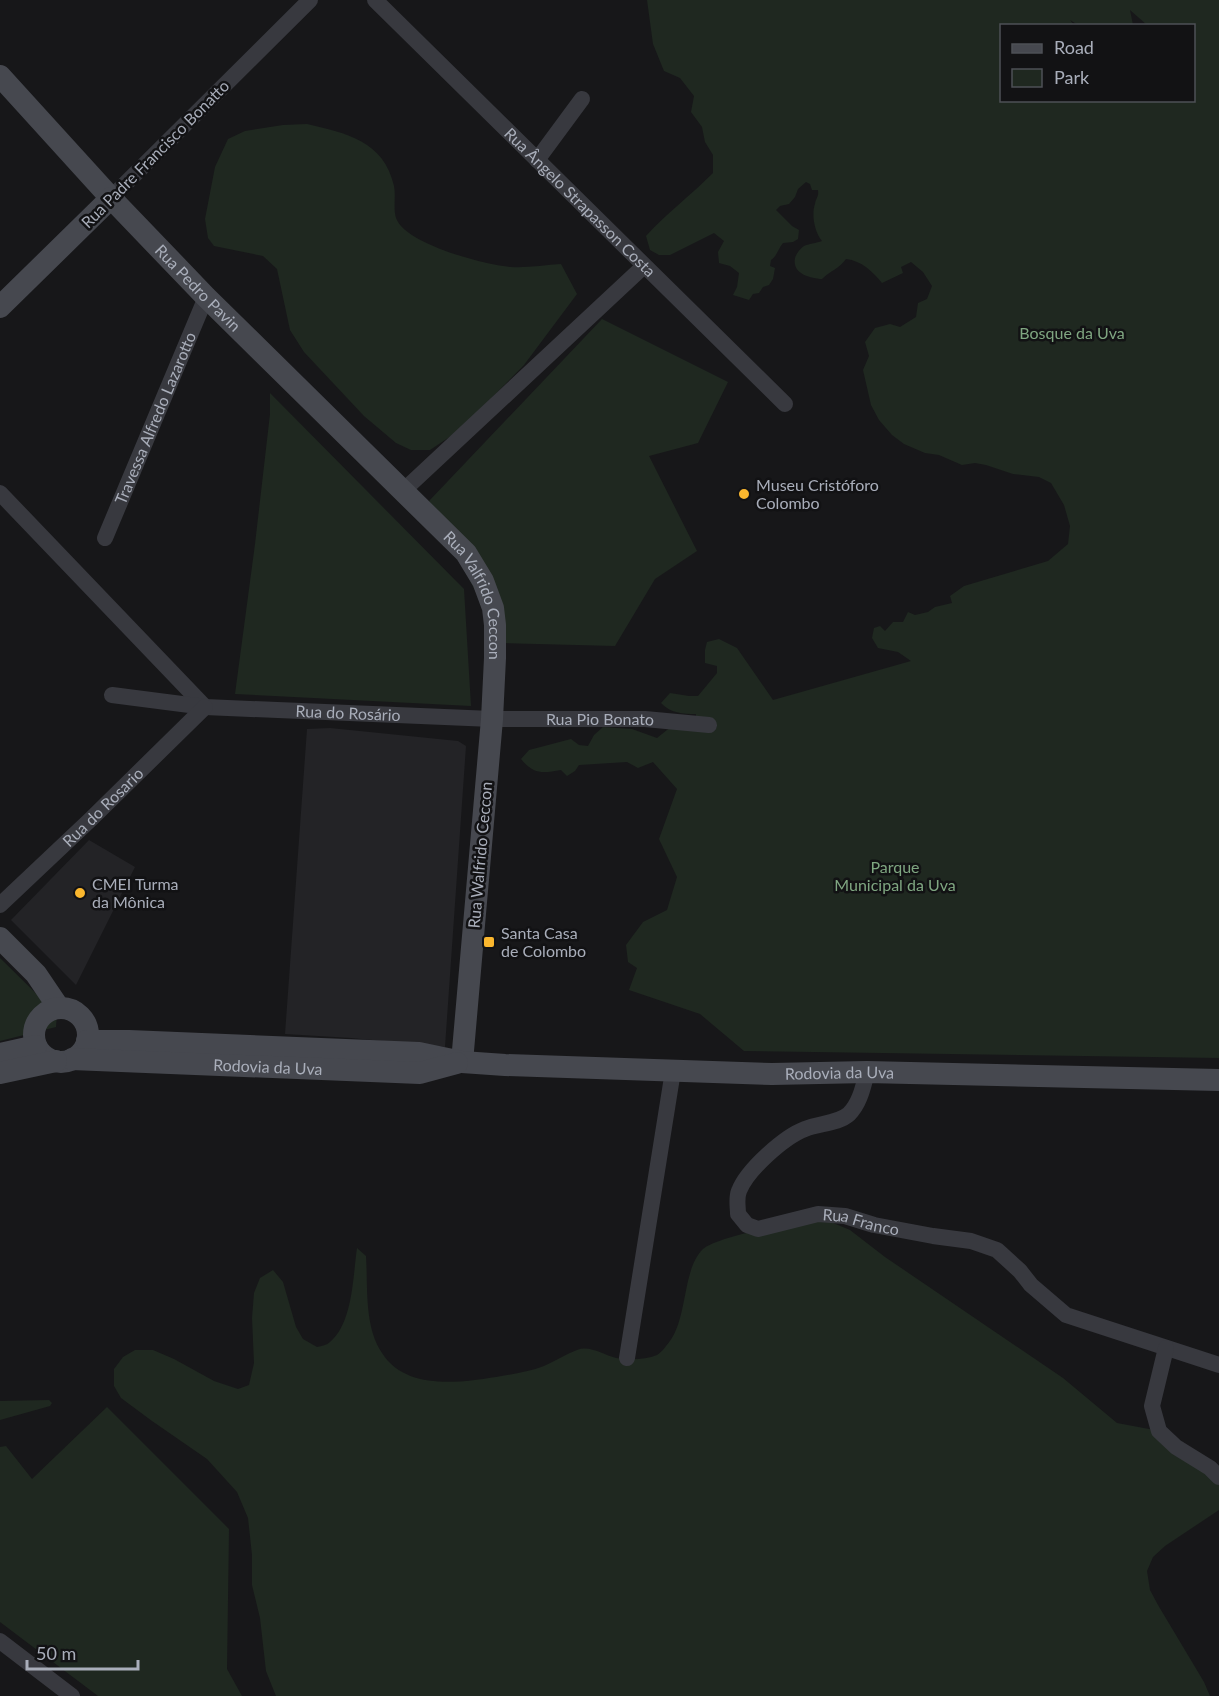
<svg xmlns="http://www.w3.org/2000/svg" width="1219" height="1696" font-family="Lato,sans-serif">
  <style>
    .built { fill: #232326 }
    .green { fill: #1f2820; fill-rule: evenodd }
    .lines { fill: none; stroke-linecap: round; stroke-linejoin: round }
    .street { stroke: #38393f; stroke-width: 16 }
    .secondary { stroke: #46484f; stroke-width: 22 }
    .poi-dot { fill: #fbb72e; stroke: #121214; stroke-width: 2 }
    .labels { text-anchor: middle; stroke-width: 5; stroke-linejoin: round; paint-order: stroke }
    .street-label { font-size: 16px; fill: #a9aeba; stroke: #121214 }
    .park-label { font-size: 16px; fill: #7fa681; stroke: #121214 }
    .poi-label { font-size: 16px; fill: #a9aeba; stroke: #121214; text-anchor: start }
  </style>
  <rect width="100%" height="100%" fill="#171719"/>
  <path class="built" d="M330,728L458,741L466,746L445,1047L351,1038L285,1034L307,729Z
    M89,840L135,867L76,985L11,920Z"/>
  <path class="green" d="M647,0H1219V1058L744,1051L700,1014L629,990L637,968L628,962L626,945L643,922L667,910L677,877L659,839L677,789L653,762L638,768L627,762L579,765L575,771L567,776L561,770C543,773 534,775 521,759L529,750L571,739L579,745L588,746L594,735L603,727L632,729L657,738L672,726L696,719V714C683,714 670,713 661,703L670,693L689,696H698L717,673V666L705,663V650L707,642L719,639L737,648L773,700L911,661L898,652L878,648L872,638L874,628L880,626L885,631L893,622H903L908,612L915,615L928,612L935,607L952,603L950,596L964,586L1048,561L1068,544L1070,526L1064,505L1051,483L1039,477L1013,474L986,465L975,463L962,465L939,455L925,453L904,444L892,435L879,420L871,405L863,370L869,356L865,342L875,328L890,324L900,327L916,317L918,303L927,299L932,286L923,272L911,262L901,267L903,273L882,283C872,271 862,261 846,259C840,268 830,271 822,279C810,278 792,274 795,258C796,254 800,249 804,246C808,244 817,243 822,241C815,233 811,215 815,204C816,198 819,197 818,190H812L810,184L806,182L798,189L795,197L789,204L780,206L776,210L792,226L799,230L798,239L793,242L783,243C778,249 777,256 771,260L770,266L775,268L773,279L769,285L763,287L759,293L753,294L749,300L733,295L737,287L739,273L730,266L719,263L718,252L724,241L714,233L670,255H659L650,250L646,236C667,213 691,195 713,173V155L705,142L702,127L691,112L694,96L680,78L664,71L653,44ZM1130,10L1147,25L1194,26V100H1002V26L1074,25L1070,20L1078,25H1133Z
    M307,124C346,133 384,141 394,186C396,196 393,208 396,218C405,244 485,265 511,267C527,268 545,265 561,264L577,294L524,365L460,430L430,450H411L396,443L364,416L304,352L290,330L277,269L263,256L214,246L208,238L205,219L215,167L228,139L245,131L283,125Z
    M602,319L728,382L698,443L649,456L697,551L655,579L615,646L502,643L429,501Z
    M270,393L464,589L471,706L235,694L255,544L270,414Z
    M0,958L57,1014L56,1027L0,1041Z
    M803,1220H826L850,1230L885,1257L1063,1378L1117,1423L1165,1432L1219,1479V1510L1165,1546L1153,1557L1147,1571L1150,1590L1158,1605L1204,1682L1210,1696H276L266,1671L260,1618L252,1585V1555L248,1518L237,1492L207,1459L152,1421L121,1398L114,1386V1369L123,1357L135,1350H153L174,1359L214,1381L238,1389L249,1385L254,1363L252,1318L254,1293L260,1278L273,1270L283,1282L296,1327L303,1339L317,1347C322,1346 327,1345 330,1342C353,1323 353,1275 357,1248L366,1256C368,1287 364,1326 382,1353C405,1390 459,1383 496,1377C512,1374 529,1372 544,1366C555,1361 566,1354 577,1350C590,1345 603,1355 616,1358C629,1360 645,1360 657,1355C660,1353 664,1349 666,1346C689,1322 681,1270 703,1249C717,1237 783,1225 803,1220Z
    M49,1400L52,1403L50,1406L0,1420V1401Z
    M107,1407L229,1529L227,1669L242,1696H98L0,1622V1447L6,1446L32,1479Z"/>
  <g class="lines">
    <g class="street">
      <path id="s1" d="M375,0L785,404"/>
      <path d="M537,160L582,99"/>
      <path d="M111,198L310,0"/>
      <path d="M403,491L644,266"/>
      <path d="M0,493L205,707"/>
      <path id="s2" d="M105,538L206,297"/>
      <path id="s3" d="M112,695L205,707L492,719H645L709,725"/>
      <path id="s4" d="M0,905L91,819L205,707"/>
      <path id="s5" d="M867,1072C863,1087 860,1103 849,1114C838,1124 818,1123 805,1129C784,1137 747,1170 739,1191C736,1198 738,1207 738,1214L747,1225L758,1229L818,1214L845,1216L874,1225L933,1236L971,1241L997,1250L1020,1271L1031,1285L1066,1315L1219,1365"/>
      <path d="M1166,1348L1152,1406L1159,1431L1176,1447L1210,1468L1219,1477"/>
      <path d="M627,1358L673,1071"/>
      <path d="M0,1641L72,1696"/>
    </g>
    <g class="secondary">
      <path id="s6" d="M0,76L111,198L206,297L466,553L483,581L493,608L495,625V658L492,719L462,1062"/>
      <path d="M0,307L111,198"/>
      <path d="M0,938L36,974L59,1008"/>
      <circle cx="61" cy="1035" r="27"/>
      <path id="s7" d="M87,1041H129L419,1053L462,1062L505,1065L772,1074L867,1072L1219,1080"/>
      <path d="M0,1054L36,1046"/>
      <path id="s8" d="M72,1059L420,1073L457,1063"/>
      <path d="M0,1073L56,1061"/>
    </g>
  </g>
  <g class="poi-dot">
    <circle cx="744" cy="494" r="6"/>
    <circle cx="80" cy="893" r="6"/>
    <rect x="483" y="936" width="12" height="12" rx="3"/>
  </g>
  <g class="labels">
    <g class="street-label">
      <text transform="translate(155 154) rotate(-45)" y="6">Rua Padre Francisco Bonatto</text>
      <text dy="6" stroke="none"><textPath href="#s1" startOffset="288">Rua Ângelo Strapasson Costa</textPath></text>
      <text dy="6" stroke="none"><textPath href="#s6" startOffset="290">Rua Pedro Pavin</textPath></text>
      <text dy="6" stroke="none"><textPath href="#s2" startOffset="130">Travessa Alfredo Lazarotto</textPath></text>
      <text dy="6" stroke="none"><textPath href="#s6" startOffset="710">Rua Valfrido Ceccon</textPath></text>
      <text dy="6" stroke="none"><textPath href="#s3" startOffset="237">Rua do Rosário</textPath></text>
      <text dy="6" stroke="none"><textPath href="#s3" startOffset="489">Rua Pio Bonato</textPath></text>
      <text dy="6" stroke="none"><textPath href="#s4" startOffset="142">Rua do Rosario</textPath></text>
      <text transform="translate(480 855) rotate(-85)" y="6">Rua Walfrido Ceccon</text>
      <text dy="6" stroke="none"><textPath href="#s8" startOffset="196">Rodovia da Uva</textPath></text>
      <text dy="6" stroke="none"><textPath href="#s7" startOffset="754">Rodovia da Uva</textPath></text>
      <text dy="6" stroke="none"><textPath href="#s5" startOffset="340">Rua Franco</textPath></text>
    </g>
    <g class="park-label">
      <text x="1072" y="339">Bosque da Uva</text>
      <text x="895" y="873">Parque<tspan x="895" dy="18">Municipal da Uva</tspan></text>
    </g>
    <g class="poi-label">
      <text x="756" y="491">Museu Cristóforo<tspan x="756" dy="18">Colombo</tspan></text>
      <text x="92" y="890">CMEI Turma<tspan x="92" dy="18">da Mônica</tspan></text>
      <text x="501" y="939">Santa Casa<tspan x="501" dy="18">de Colombo</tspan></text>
    </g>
  </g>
  <rect x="1000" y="24" width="195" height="78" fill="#121214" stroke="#4e5056" stroke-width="1.5"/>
  <rect x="1012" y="44" width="30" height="9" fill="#46484f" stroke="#4e5056" stroke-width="1.5"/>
  <text x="1054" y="54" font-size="18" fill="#a9aeba">Road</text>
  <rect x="1012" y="69" width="30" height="18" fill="#1f2820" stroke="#4e5056" stroke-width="1.5"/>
  <text x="1054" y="84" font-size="18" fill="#a9aeba">Park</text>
  <path d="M27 1660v9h111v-9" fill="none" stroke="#a9aeba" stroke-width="3"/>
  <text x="36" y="1660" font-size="18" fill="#a9aeba" stroke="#121214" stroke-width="4.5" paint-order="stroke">50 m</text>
</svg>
